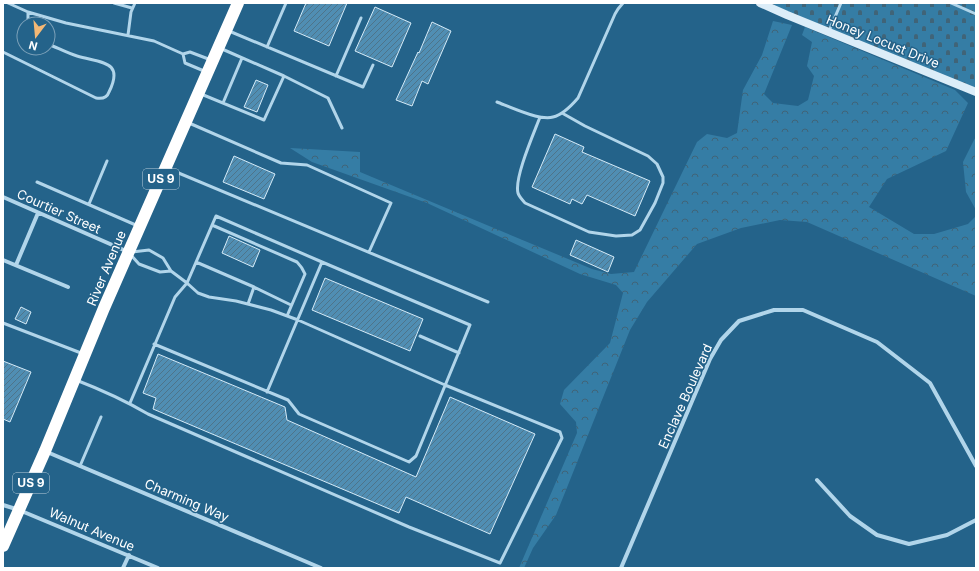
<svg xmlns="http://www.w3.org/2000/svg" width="979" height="571" font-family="Inter,sans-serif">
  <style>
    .forest { fill: url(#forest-crowns) }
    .cemetery { fill: url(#cemetery-stones) }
    .building { fill: url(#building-hatch); stroke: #d5ebf8 }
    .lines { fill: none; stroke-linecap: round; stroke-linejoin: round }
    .lane { stroke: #b1d5ea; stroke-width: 3 }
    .street { stroke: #b1d5ea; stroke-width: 4 }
    .secondary { stroke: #dcedf8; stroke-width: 8 }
    .highway { stroke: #fff; stroke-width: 12 }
    .labels { text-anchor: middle; stroke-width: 3; stroke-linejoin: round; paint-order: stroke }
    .shield { fill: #24638a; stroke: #bdd0dc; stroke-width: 1 }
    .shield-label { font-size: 12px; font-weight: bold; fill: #fff }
    .street-label { font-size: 13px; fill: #fff; stroke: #24638a }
  </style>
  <defs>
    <pattern id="forest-crowns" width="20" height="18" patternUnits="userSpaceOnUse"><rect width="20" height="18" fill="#357da5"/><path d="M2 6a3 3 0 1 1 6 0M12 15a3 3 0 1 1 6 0" fill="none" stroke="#406478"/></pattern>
    <pattern id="cemetery-stones" width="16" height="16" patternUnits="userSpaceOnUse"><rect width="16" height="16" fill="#357da5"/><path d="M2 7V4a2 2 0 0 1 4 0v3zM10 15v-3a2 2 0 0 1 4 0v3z" fill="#406478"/></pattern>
    <pattern id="building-hatch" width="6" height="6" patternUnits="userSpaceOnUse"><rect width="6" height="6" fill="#508eb3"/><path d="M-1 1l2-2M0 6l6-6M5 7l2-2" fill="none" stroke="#4e748a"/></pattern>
  </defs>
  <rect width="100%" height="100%" fill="#24638a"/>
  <path class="forest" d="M773,21L792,25L764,94L773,103L798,106L808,100L814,76L807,66L812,42L802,35L805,27L955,90L968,103L946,151L887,179L869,207L914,234H934L968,224L976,216V296L807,222L780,220L741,228L697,244L647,302L630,330L556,515L533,548L524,568H519L577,433L576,422L560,404L564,390L610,343L623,293L616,285L580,274L427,203L312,162L290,148L360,152V172L592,269L611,274L634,272L697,142L707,134L727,138L737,133L743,90L762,55Z
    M976,136V210L966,192L963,162Z"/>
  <path class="cemetery" d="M760,3H976V92Z"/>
  <path class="building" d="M306,3H347L329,46L294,31Z
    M375,7L411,23L392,67L355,51Z
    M432,22L451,31L428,84L422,81L412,106L396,100L418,52L419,53Z
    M256,80L268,85L257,112L244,107Z
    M555,134L584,147L582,152L650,181L635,216L587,195L582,204L572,199L570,204L532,187Z
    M234,156L275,174L264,199L223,182Z
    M229,236L260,250L253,267L222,253Z
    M576,240L614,257L608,272L570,255Z
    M325,278L423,319L410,351L312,310Z
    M21,307L31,312L26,324L15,319Z
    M158,354L285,407L287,420L416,477L450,397L535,434L490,534L406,497L399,513L153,409L156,398L143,393Z
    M3,361L31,372L10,422L3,419Z"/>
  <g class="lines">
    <path class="lane" d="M8,3L28,12L66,23L154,41L183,54
      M114,3L132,8
      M951,3L976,14
      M28,12V24
      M229,31L363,87L373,65
      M829,31L841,3
      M128,35L131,12L135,3
      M267,47L286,3
      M3,52L96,98C102,99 107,98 109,92C125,60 100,63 77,56C67,53 58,48 48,44
      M204,71L185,63L183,54L190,52L211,60
      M284,76L328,98L342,128
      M336,76L361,18
      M201,94L264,120L284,76L222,49
      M497,102C510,107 540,121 553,117C562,115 572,105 578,98L615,14L618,9L623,3
      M223,103L242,58
      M540,117C534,133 514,178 518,193C519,197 523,200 525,203L589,232L616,236L632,235L640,230L655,203L663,183V177L657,164L648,156L585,126L562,113
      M189,123L281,163L307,165L391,203L369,252
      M169,169L488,302
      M37,182L138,226
      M89,204L107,161
      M212,225L297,262C301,266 303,269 305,274L287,316
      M130,254L139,264L160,272L171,271
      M196,262L254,287L248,304
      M254,287L291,305
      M3,323L81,353
      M420,336L459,353
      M76,380C102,390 124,400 148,414L409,527L500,563L562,438L560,432L445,385L298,320L271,310L236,301L209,297L198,293L187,283L171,271L163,258L149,250L132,252
      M267,392L322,262
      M130,403L175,297L187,283L216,216L322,262L470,325L416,456L409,462L299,414L288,400L154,344
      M80,466L101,417"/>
    <path class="street" d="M3,197L126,251
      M3,260L68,287
      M16,265L38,213
      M47,452L321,568
      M817,480L850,516L877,535L909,544L947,535L976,520
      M3,505L19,510L158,568
      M123,568L129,555
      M621,568L710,359L721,340L739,321L774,310H803L877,342L912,369L930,383L976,466"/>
    <path class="secondary" d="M760,3L787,15L976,92"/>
    <path class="highway" d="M3,546L45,451L104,308L238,3"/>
  </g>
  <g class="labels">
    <g class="shield">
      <rect x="143" y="169" width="36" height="20" rx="3"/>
      <rect x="13" y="473" width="36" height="20" rx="3"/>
    </g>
    <g class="shield-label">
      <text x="161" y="183">US 9</text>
      <text x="31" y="487">US 9</text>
    </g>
    <g class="street-label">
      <text transform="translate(883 41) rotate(22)" y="5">Honey Locust Drive</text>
      <text transform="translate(59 211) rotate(24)" y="5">Courtier Street</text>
      <text transform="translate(106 268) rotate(-67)" y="5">River Avenue</text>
      <text transform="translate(685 396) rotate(-66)" y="5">Enclave Boulevard</text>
      <text transform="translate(187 500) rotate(23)" y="5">Charming Way</text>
      <text transform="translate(92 529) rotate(23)" y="5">Walnut Avenue</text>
    </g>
  </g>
  <rect width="979" height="571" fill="none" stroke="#ffffff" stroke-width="8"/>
  <g transform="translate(36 36) rotate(196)"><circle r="19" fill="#24638a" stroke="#7ca1b9"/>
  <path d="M0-3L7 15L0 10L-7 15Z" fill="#f4b875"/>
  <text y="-6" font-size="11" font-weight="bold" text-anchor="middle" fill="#ffffff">N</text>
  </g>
</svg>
